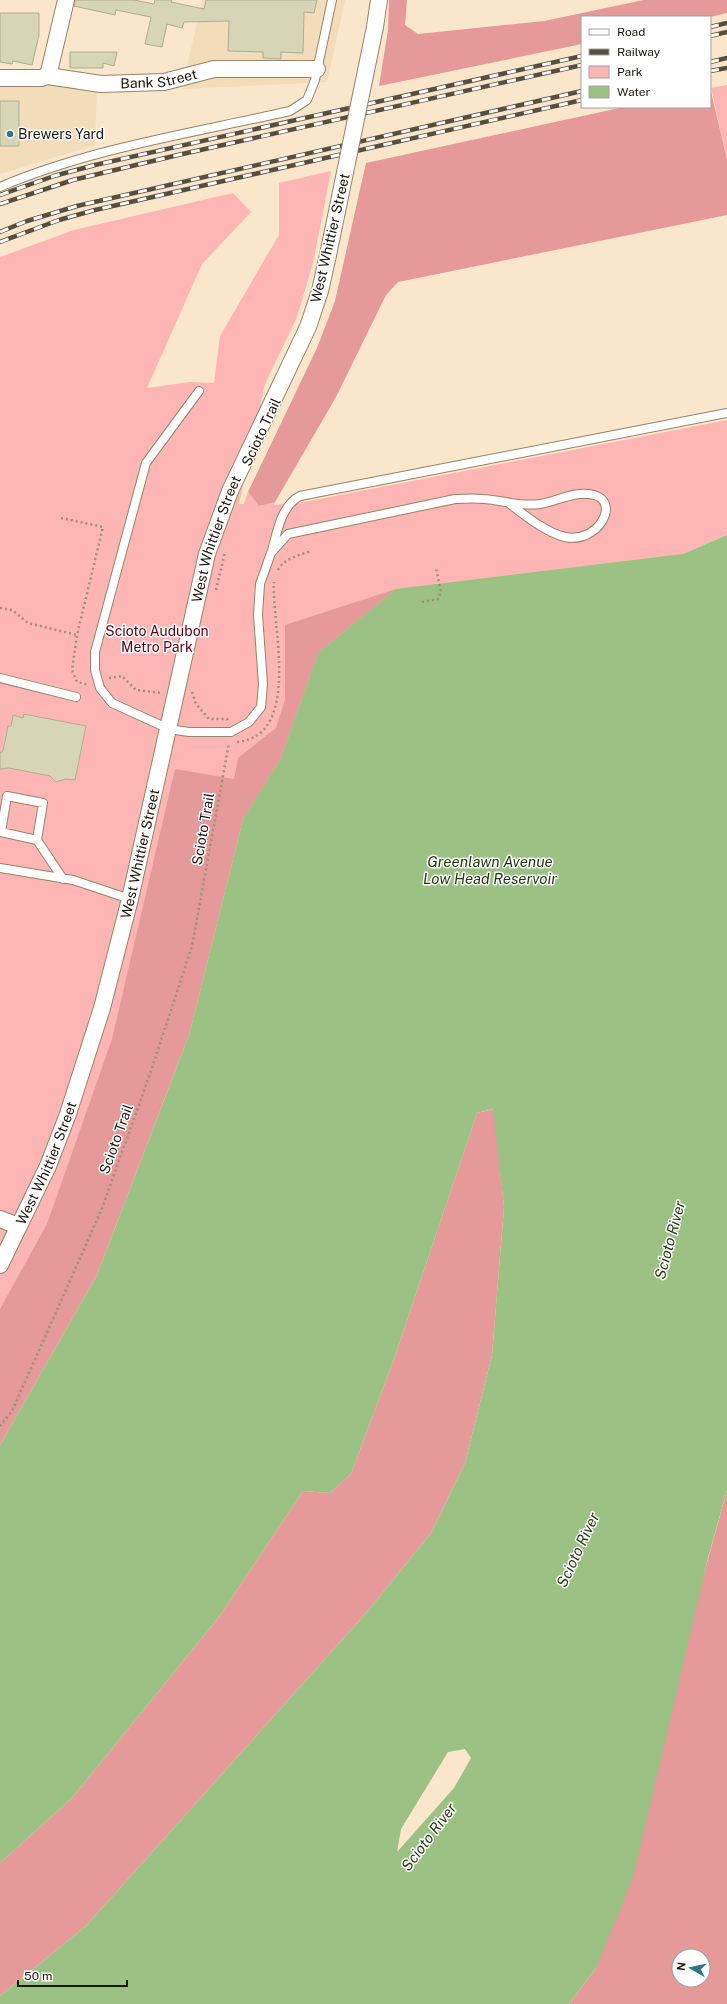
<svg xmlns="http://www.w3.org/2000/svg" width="727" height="2004" font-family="'Public Sans',sans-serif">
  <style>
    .built { fill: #f3dcba }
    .green { fill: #feb6b4 }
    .forest { fill: #e59998; fill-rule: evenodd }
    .water { fill: #9bc184; fill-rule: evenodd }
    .building { fill: #d6d5b6; stroke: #afae91 }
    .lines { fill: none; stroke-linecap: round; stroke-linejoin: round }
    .lane-casing { stroke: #93836a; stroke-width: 10 }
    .street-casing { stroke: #93836a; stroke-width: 18 }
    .path { stroke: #9d907c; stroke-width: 2.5; stroke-dasharray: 2 3; stroke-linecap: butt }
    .lane { stroke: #fff; stroke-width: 8 }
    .street { stroke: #fff; stroke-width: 16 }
    .rail-casing { stroke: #584e3f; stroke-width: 4.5 }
    .rail { stroke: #fff; stroke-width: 3; stroke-dasharray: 9; stroke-linecap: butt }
    .street-bridge-casing { stroke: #93836a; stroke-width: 18; stroke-linecap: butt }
    .street-bridge { stroke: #fff; stroke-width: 16 }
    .poi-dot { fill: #337487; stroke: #fff; stroke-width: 1.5 }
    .labels { text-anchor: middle; stroke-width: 3; stroke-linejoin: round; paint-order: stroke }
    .street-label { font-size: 14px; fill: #1a140a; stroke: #fff }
    .poi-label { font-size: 14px; fill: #1a140a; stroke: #fff; text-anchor: start }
    .park-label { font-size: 14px; fill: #5b0010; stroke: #fff }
    .water-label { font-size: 15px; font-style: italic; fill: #1f370c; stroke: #fff }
  </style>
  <rect width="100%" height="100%" fill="#f9e6cb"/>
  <path class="built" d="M202,0H345L327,82L182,89Z
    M0,81L97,85L95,145L0,174Z"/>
  <path class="green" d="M727,85V159L711,88Z
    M331,171L313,263L297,317L265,384L239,504H244L248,492L259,506L275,502L274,505L299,503L727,420V535L683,554L243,819L189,1035L0,1445V257L74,230L233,193L251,212L202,264L147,388L190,382L214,383L220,336L279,235V183Z"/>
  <path class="forest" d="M389,0H407L405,25L418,34L544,21L644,0H727V13L710,17H582V44L379,86L388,30Z
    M710,88L727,159V215L398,282L386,295L336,397L275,502L259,506L248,492L317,348L335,301L366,163L624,107H710Z
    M396,589L318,653L281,758L243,819L189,1035L97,1275L0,1445V1309L47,1224L112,1039L175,769L234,779L238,758L276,728L285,699V625Z
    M494,1109L504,1207L492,1355L465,1463L431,1533L367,1612L86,1926L0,1996V1863L72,1798L219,1617L303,1491L330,1493L351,1474L394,1359L477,1113Z
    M727,1490V2004H569L596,1968ZM679,1956H703V1980H679Z"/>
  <path class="water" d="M727,535V1490L708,1558L633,1878L596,1968L569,2004H0V1996L86,1926L367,1612L431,1533L465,1463L492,1355L504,1207L493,1109L477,1113L394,1359L351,1474L330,1493L303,1491L219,1617L72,1798L0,1863V1445L97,1275L189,1035L243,819L281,758L318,653L396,589L683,554ZM465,1749L471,1758L454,1788L397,1852L401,1829L448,1752Z"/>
  <path class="building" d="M75,0H134L154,4L155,0H172L171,2L204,9L206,0H317L314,13L304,12L303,53L281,52V59L263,58V52L228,51L229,21L184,22L182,28L167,24L162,47L145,44L151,17L116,10L115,15L74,6Z
    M0,13H39V35L32,65L13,61L12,64L0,62Z
    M70,52H117L114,66L103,63V68H70Z
    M0,101H19V146H0Z
    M24,714L86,726L75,780L66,779L56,782L50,776L9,768L0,769V753L3,751L8,726H11L13,715L23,718Z"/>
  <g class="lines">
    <defs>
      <path id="lane" d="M0,187C92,148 193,133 290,111L307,100L315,80L332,0
        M199,391L146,463L95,652V670L100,688L112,703L169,729L189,732H231L249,722L261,707L263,684L258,615L260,584L271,553L288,534L455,499C464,499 473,498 483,499C502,500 520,507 540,504C558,501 575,490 594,495C621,502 598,544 565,537C547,533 524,515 510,504
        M272,551C277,532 281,506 300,496L727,413
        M0,678L76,697
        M37,840L1,832L7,796L43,803L37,840L63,879
        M0,868L73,880L130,899"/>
      <g id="street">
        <path d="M375,27L379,0"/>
        <path d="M48,76L66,0"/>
        <path id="s1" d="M0,78H41L48,76L101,84L164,82L214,69H317"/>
        <path d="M0,1219L18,1226"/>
        <path id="s2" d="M0,1265L48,1166L68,1114L102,1008L130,899L207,554L230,491L308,327L320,291L328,255"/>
      </g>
    </defs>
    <use href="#lane" class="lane-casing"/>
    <use href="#street" class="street-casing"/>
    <path class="path" d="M61,518L103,527L77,635L72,670L77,682L89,685
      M278,570C285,558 299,555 312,551
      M216,590L225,552
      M422,602L438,599L441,592L436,568
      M0,608L12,610L28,623L77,635
      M109,678L122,676L136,690L162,693
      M192,692L196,704L209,719H227L228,722
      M237,742C303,736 271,623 274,582
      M0,1426L12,1411L101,1211L150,1074L192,946L229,743"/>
    <use href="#lane" class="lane"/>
    <use href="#street" class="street"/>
    <defs>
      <path id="rail" d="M710,27L727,23
        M710,36L727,32
        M710,62L727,58
        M710,71L727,68
        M0,195L54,176L95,165L582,56
        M0,204L73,180L178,155L582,65
        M0,232L27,221L77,206L582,91
        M0,242L59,220L95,210L582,100"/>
    </defs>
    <use href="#rail" class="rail-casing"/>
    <use href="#rail" class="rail"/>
    <defs>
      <path id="street-bridge" d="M328,255L375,27"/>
    </defs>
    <use href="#street-bridge" class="street-bridge-casing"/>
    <use href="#street-bridge" class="street-bridge"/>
  </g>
  <circle class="poi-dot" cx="10" cy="134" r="4"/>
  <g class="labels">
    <g class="street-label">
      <text dy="5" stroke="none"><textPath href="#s1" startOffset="160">Bank Street</textPath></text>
      <text transform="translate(330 238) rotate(-77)" y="5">West Whittier Street</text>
      <text transform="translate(261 432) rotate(-65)" y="5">Scioto Trail</text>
      <text dy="5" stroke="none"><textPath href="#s2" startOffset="760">West Whittier Street</textPath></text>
      <text transform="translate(203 829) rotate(-80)" y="5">Scioto Trail</text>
      <text dy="5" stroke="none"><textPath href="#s2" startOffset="436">West Whittier Street</textPath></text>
      <text transform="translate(116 1139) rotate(-70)" y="5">Scioto Trail</text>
      <text dy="5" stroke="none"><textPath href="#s2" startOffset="112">West Whittier Street</textPath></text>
    </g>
    <g class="poi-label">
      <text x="18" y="139">Brewers Yard</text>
    </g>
    <g class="park-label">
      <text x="157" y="636">Scioto Audubon<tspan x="157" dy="16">Metro Park</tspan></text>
    </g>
    <g class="water-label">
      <text x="490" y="867">Greenlawn Avenue<tspan x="490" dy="17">Low Head Reservoir</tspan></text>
      <text transform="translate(670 1240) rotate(-75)" y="5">Scioto River</text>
      <text transform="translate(578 1550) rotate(-65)" y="5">Scioto River</text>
      <text transform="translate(429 1837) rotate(-53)" y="5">Scioto River</text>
    </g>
  </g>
  <rect x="581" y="16" width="130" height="92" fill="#ffffff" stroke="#a3a19d"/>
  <rect x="589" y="29" width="20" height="6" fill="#ffffff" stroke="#a3a19d"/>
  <text x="617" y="36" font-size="12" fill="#1a140a">Road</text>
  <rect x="589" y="49" width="20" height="6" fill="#584e3f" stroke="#a3a19d"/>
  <text x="617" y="56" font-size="12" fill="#1a140a">Railway</text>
  <rect x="589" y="66" width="20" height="12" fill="#feb6b4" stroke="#a3a19d"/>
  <text x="617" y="76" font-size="12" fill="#1a140a">Park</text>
  <rect x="589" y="86" width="20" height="12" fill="#9bc184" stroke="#a3a19d"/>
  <text x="617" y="96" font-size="12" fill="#1a140a">Water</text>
  <g transform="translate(691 1968) rotate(279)"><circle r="19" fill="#ffffff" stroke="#a3a19d"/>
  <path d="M0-3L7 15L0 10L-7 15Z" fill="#337487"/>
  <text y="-6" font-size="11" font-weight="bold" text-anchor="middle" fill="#1a140a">N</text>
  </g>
  <path d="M18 1980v6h109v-6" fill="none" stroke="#1a140a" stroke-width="2"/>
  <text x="24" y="1980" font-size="12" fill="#1a140a" stroke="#ffffff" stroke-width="3" paint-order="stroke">50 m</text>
</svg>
